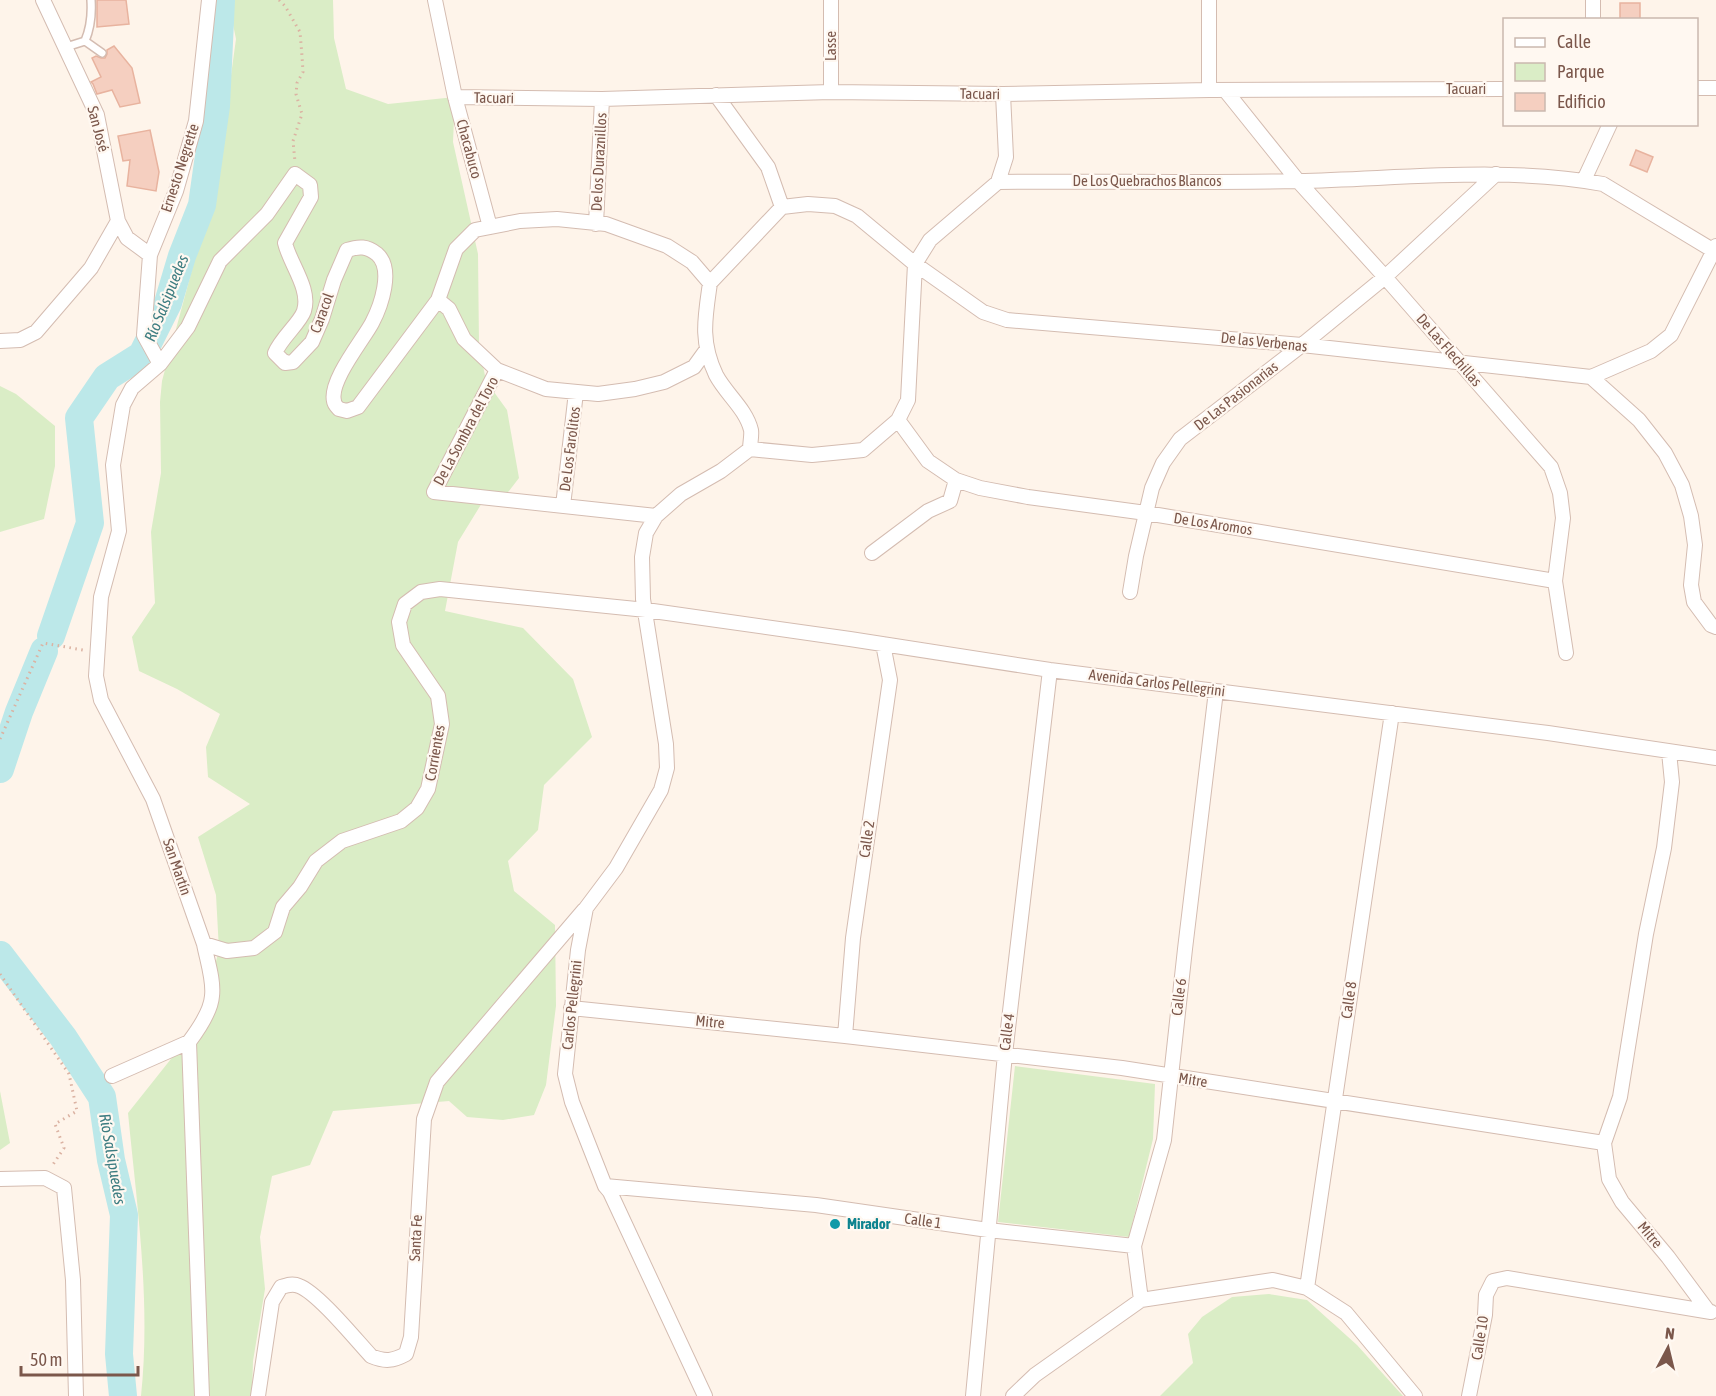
<svg xmlns="http://www.w3.org/2000/svg" width="1716" height="1396" font-family="'Asap Condensed',sans-serif">
  <style>
    .green { fill: #daedc6 }
    .lines { fill: none; stroke-linecap: round; stroke-linejoin: round }
    .river { stroke: #bce8e9; stroke-width: 28 }
    .building { fill: #f5cfc0; stroke: #e8b39f; stroke-width: 1.5 }
    .service-casing { stroke: #d4bcb1; stroke-width: 10 }
    .minor-casing { stroke: #d4bcb1; stroke-width: 16 }
    .path { stroke: #dbb2a2; stroke-width: 3; stroke-dasharray: 1.5 4.5; stroke-linecap: butt }
    .service { stroke: #fff; stroke-width: 7 }
    .minor { stroke: #fff; stroke-width: 14 }
    .culture-dot { fill: #0f9aa8; stroke: #fff8f1; stroke-width: 2 }
    .labels { text-anchor: middle; stroke-width: 4.5; stroke-linejoin: round; paint-order: stroke }
    .street-label { font-size: 15px; fill: #7b574b; stroke: #fff8f1 }
    .culture-label { font-size: 15px; font-weight: bold; fill: #0d838f; stroke: #fff8f1; text-anchor: start }
    .water-label { font-size: 16px; font-style: italic; fill: #3c7c80; stroke: #fff8f1 }
  </style>
  <rect width="100%" height="100%" fill="#fef4ea"/>
  <path class="green" d="M228,0H333L334,38L346,89L388,104L455,97L453,142L478,254L479,345L486,381L507,410L519,478L505,496L485,498L458,542L445,611L523,628L573,679L592,737L544,785L538,830L508,861L514,891L555,925L556,1006L546,1085L534,1115L503,1120L467,1117L449,1101L333,1111L310,1165L272,1176L260,1237L265,1289L253,1361L252,1396H141C151,1302 137,1206 128,1113L186,1040L203,1010L219,950L216,895L198,837L250,804L208,777L206,747L220,714L177,689L139,671L132,637L155,603L151,532L161,473L160,402L162,381L217,177L236,39Z
    M0,386L16,394L55,426V466L44,519L0,532Z
    M1015,1066L1155,1084L1153,1139L1129,1237L998,1222Z
    M0,1091L10,1143L0,1150Z
    M1269,1294L1307,1300L1357,1345L1403,1396H1160L1193,1363L1188,1334L1202,1317L1232,1297Z"/>
  <g class="lines">
    <path class="river" d="M51,636L90,523L79,418L107,377L142,355L168,303L182,256L202,205L216,106L221,0
      M0,769L19,712L44,651
      M0,955L63,1037L102,1097L111,1160L124,1215L119,1354L123,1396"/>
  </g>
  <path class="building" d="M97,0H126L129,24L97,27Z
    M1620,3H1640V20H1620Z
    M114,46L132,68L140,103L120,107L112,90L97,94L93,84L91,82L101,77L92,58L96,56L101,58H105L107,54V50Z
    M150,130L159,172L156,191L127,186L130,160L123,161L118,136Z
    M1636,150L1653,157L1647,172L1630,165Z"/>
  <g class="lines">
    <defs>
      <path id="service" d="M85,41L102,53
        M66,47L85,41C91,27 92,15 91,0"/>
      <path id="minor" d="M43,0L97,115L118,221L127,238L150,255
        M435,0L455,97L490,227
        M831,0V92
        M1593,20V0
        M1696,88H1716
        M1209,90V0
        M1225,90L1298,181L1385,277L1551,467L1560,493L1563,518L1555,581L1566,653
        M716,95L768,167L782,207
        M455,97L602,99L831,92L1003,94L1209,90L1504,89
        M1584,180L1610,124
        M998,182L1006,157L1003,94
        M596,224L602,99
        M710,283L782,207L808,204L835,206L857,216L915,264L983,312L1007,320L1302,345L1591,377L1639,420L1665,453L1682,485L1691,516L1695,545L1691,585L1694,602L1711,625L1716,627
        M438,300L449,309L464,339L497,370L546,389L598,394L635,389L664,382L694,367L707,349
        M0,341L20,340L36,332L91,268L118,221
        M160,364L144,335L150,255L176,191L196,121L209,0
        M497,370L434,492L656,516
        M1591,377L1651,351L1671,335L1716,246
        M898,420L928,461L956,480L980,488L1028,497L1146,513L1555,581
        M750,449L812,455L863,450L898,420L908,400L915,264L930,240L998,182C1098,181 1198,183 1298,181C1399,179 1503,166 1603,184L1714,251
        M563,506L576,392
        M872,553L928,511L950,501L956,480
        M1130,592L1136,556L1152,488L1163,463L1180,439L1302,345L1385,277L1496,174
        M1669,752L1672,782L1664,848L1646,934L1620,1097L1604,1143L1609,1179L1622,1202L1668,1257L1708,1311
        M204,944L227,951L254,948L275,932L283,907L300,887L316,861L342,841L401,821L417,808L428,789L442,724L438,696L403,645L399,622L405,604L421,592L440,589L646,610L850,639L1050,670L1548,733L1716,758
        M571,1008L845,1036L1122,1068L1604,1143
        M845,1036L853,938L890,680L883,644
        M112,1076L189,1042
        M0,1179L45,1178L64,1188L73,1280L76,1396
        M605,1186L816,1205L988,1230L1134,1246
        M1307,1288L1392,713
        M1141,1300L1134,1246L1164,1140L1185,949L1216,691
        M202,1396L189,1042C198,1030 211,1011 212,996C214,980 207,960 204,944L153,799L101,700L96,676L101,597L119,531L113,465L123,405L132,388L160,364L188,327L220,261L267,214L295,174L310,185L311,197L285,243C290,264 311,289 304,311C300,323 281,338 275,353L285,363L293,362L312,342L322,319L334,280L347,250C359,246 367,246 377,254C394,269 381,306 372,323C363,340 329,381 334,401C334,404 337,407 339,409L347,411L358,407L438,300L456,249L475,230L520,221L557,219L606,224L667,246L692,262L710,283C705,318 700,341 716,375C726,394 746,409 751,430C752,435 750,443 750,449
        M258,1396L272,1302L281,1287C287,1285 293,1283 299,1286C318,1293 356,1340 371,1356C385,1362 393,1361 406,1354L411,1337L424,1119L437,1082L584,910
        M705,1396L610,1192L605,1186L572,1102L565,1074L578,950L586,908L616,868L661,790L667,768L666,744L643,599L642,557L646,533L656,516L681,494L721,471L750,449
        M973,1396L1005,1054L1050,670
        M1013,1396L1035,1375L1141,1300L1273,1280L1307,1288L1346,1313L1415,1396
        M1469,1396L1485,1315L1486,1295L1493,1281L1507,1278L1711,1312"/>
    </defs>
    <use href="#service" class="service-casing"/>
    <use href="#minor" class="minor-casing"/>
    <path class="path" d="M279,0L285,6L300,32L302,56L303,72L297,83L296,94L302,114L293,141L295,162
      M0,739L43,643L83,650
      M0,974L69,1074L77,1111L55,1124L64,1148L52,1166"/>
    <use href="#service" class="service"/>
    <use href="#minor" class="minor"/>
  </g>
  <circle class="culture-dot" cx="835" cy="1224" r="6"/>
  <g class="labels">
    <g class="street-label">
      <text transform="translate(831 46) rotate(-90)" y="5">Lasse</text>
      <text x="1466" y="94">Tacuari</text>
      <text transform="translate(980 94) rotate(1)" y="5">Tacuari</text>
      <text transform="translate(494 98) rotate(1)" y="5">Tacuari</text>
      <text transform="translate(98 129) rotate(75)" y="5">San José</text>
      <text transform="translate(469 149) rotate(75)" y="5">Chacabuco</text>
      <text transform="translate(599 162) rotate(-87)" y="5">De los Duraznillos</text>
      <text transform="translate(180 168) rotate(-72)" y="5">Ernesto Negrette</text>
      <text x="1147" y="186">De Los Quebrachos Blancos</text>
      <text transform="translate(322 313) rotate(-70)" y="5">Caracol</text>
      <text transform="translate(1264 342) rotate(6)" y="5">De las Verbenas</text>
      <text transform="translate(1449 350) rotate(49)" y="5">De Las Flechillas</text>
      <text transform="translate(1236 396) rotate(-38)" y="5">De Las Pasionarias</text>
      <text transform="translate(466 431) rotate(-62)" y="5">De La Sombra del Toro</text>
      <text transform="translate(570 449) rotate(-83)" y="5">De Los Farolitos</text>
      <text transform="translate(1213 524) rotate(9)" y="5">De Los Aromos</text>
      <text transform="translate(1157 683) rotate(7)" y="5">Avenida Carlos Pellegrini</text>
      <text transform="translate(435 753) rotate(-80)" y="5">Corrientes</text>
      <text transform="translate(867 839) rotate(-82)" y="5">Calle 2</text>
      <text transform="translate(177 867) rotate(71)" y="5">San Martín</text>
      <text transform="translate(1179 997) rotate(-83)" y="5">Calle 6</text>
      <text transform="translate(1349 1000) rotate(-82)" y="5">Calle 8</text>
      <text transform="translate(572 1005) rotate(-84)" y="5">Carlos Pellegrini</text>
      <text transform="translate(710 1022) rotate(6)" y="5">Mitre</text>
      <text transform="translate(1007 1032) rotate(-83)" y="5">Calle 4</text>
      <text transform="translate(1193 1080) rotate(9)" y="5">Mitre</text>
      <text transform="translate(923 1221) rotate(8)" y="5">Calle 1</text>
      <text transform="translate(1650 1235) rotate(50)" y="5">Mitre</text>
      <text transform="translate(416 1238) rotate(-87)" y="5">Santa Fe</text>
      <text transform="translate(1480 1338) rotate(-81)" y="5">Calle 10</text>
    </g>
    <g class="culture-label">
      <text x="847" y="1229">Mirador</text>
    </g>
    <g class="water-label">
      <text transform="translate(166 298) rotate(-68)" y="6">Río Salsipuedes</text>
      <text transform="translate(113 1159) rotate(80)" y="6">Río Salsipuedes</text>
    </g>
  </g>
  <rect x="1503" y="18" width="195" height="108" fill="#fff8f1" stroke="#cab8af" stroke-width="1.5"/>
  <rect x="1515" y="38" width="30" height="9" fill="#ffffff" stroke="#cab8af" stroke-width="1.5"/>
  <text x="1557" y="48" font-size="18" fill="#7b574b">Calle</text>
  <rect x="1515" y="63" width="30" height="18" fill="#daedc6" stroke="#cab8af" stroke-width="1.5"/>
  <text x="1557" y="78" font-size="18" fill="#7b574b">Parque</text>
  <rect x="1515" y="93" width="30" height="18" fill="#f5cfc0" stroke="#cab8af" stroke-width="1.5"/>
  <text x="1557" y="108" font-size="18" fill="#7b574b">Edificio</text>
  <g transform="translate(1668 1348) rotate(7)" stroke="#fff8f1" stroke-width="4.5" paint-order="stroke">
  <path d="M0-4.5L10 22L0 15L-10 22Z" fill="#7b574b"/>
  <text y="-9" font-size="16" font-weight="bold" text-anchor="middle" fill="#7b574b">N</text>
  </g>
  <path d="M21 1366v9h117v-9" fill="none" stroke="#7b574b" stroke-width="3"/>
  <text x="30" y="1366" font-size="18" fill="#7b574b" stroke="#fff8f1" stroke-width="4.5" paint-order="stroke">50 m</text>
</svg>
